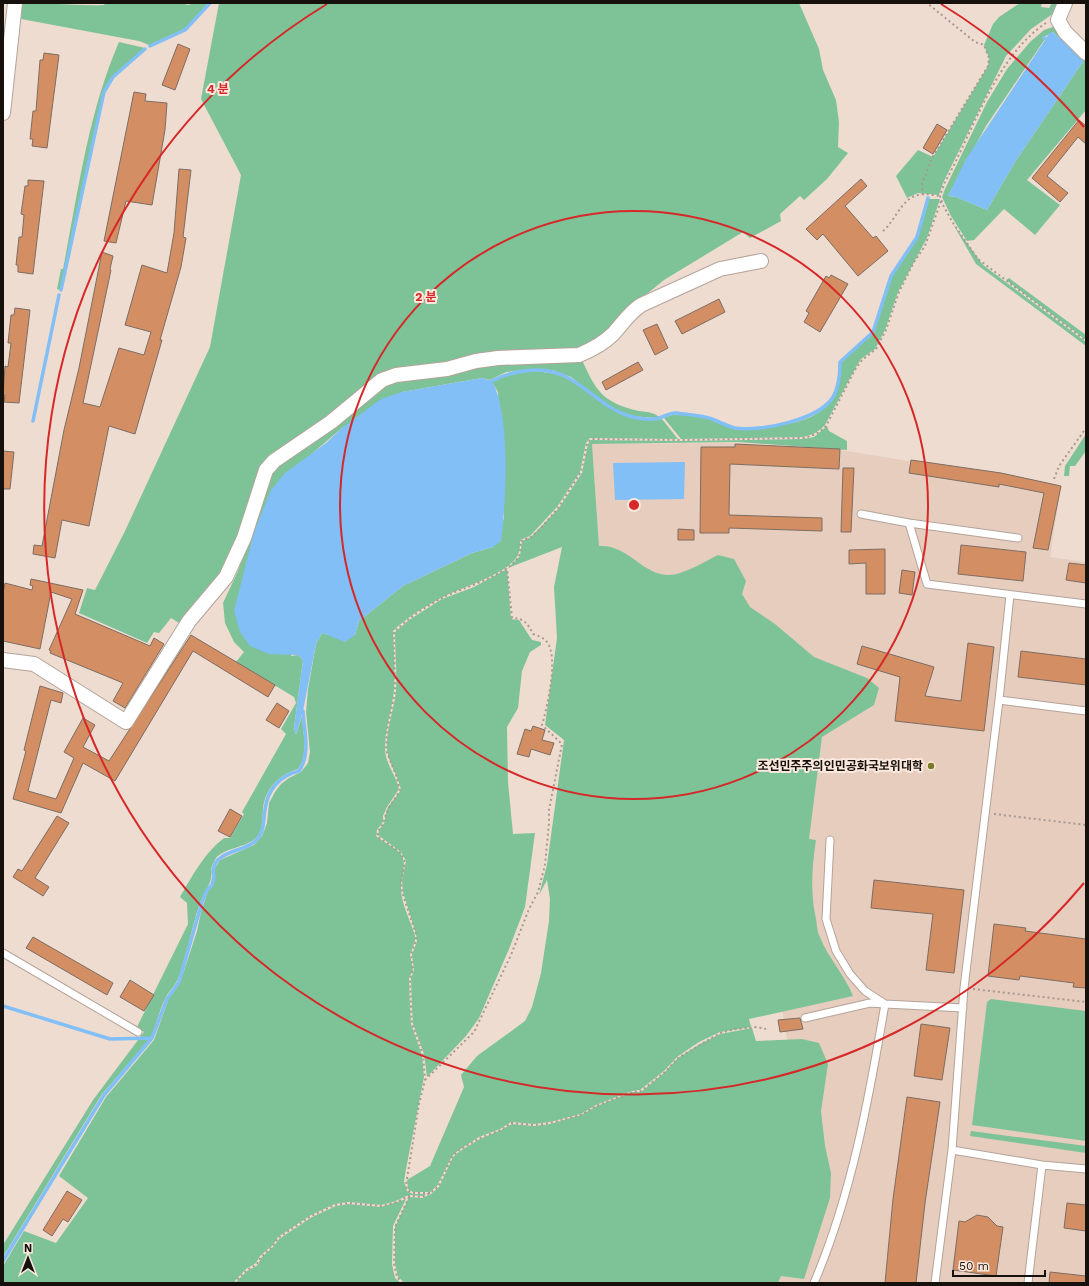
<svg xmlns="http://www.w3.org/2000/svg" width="1089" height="1286" font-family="'Work Sans','Noto Sans KR',sans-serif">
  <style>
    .built { fill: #e6cdbe }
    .green { fill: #7ec398; fill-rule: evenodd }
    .water { fill: #81bff6 }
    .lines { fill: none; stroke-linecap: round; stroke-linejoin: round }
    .stream { stroke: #81bff6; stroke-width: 3.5 }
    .building { fill: #d38e63; stroke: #7d6d63 }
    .service-casing { stroke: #b4a399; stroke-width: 9 }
    .minor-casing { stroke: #b4a399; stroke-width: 16 }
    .path { stroke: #a79991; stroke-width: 2; stroke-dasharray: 2 3; stroke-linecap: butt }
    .service { stroke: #fff; stroke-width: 7 }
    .minor { stroke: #fff; stroke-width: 14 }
    .ring { fill: none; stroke: #d62828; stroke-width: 2 }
    .poi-dot { fill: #787d26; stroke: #fce9de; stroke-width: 1.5 }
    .labels { text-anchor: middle; stroke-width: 4; stroke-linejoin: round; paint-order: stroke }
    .poi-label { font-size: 12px; font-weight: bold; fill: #17110d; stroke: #fce9de; text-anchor: end }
    .centre { fill: #d62828; stroke: #fce9de; stroke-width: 2 }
    .ring-label { font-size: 12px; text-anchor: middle; font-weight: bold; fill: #d62828; stroke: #fce9de; stroke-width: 4; stroke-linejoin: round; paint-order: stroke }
  </style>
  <rect width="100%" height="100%" fill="#eedcd1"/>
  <path class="built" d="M738,443L847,451L1061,486L1050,557L1086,562V1283H748L807,1159L762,890L599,546L592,444Z"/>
  <path class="green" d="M22,3C50,3 77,6 104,5L105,3H181L189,5L191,3H209L184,29L149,45L139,41L21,19Z
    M219,3H799L819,49L823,70L836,100L839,122L838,147L848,153L827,179L804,200L800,196L780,214L781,221L750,238L743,232L664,280L632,306L614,326L585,348L398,373L271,460L224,574L179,623L171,618L159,633L154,632L147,643L79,613L87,588L95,590L125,531L210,347L241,175L201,99Z
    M1020,3H1042L1041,7L1049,8L1052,3H1060L1054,13L1031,29L1006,56L943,183L939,195L918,193L907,198L896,176L918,150L933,157L988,66L989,58L984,45L993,24L999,17Z
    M1053,27L1057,28L1086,57V110L1027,180L1060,205L1035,235L1004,209L974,240L967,241L951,216L942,197L945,189L987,102L1007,69L1030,42L1044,30ZM1053,32L1084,60L1015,162L987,210L956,197L948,196L986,126L1045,39L1042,38Z
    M119,42L145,48L112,77L103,92L60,290L57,289L61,269H63C78,193 88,113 119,42Z
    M929,199H940L927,238L898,292L885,330L875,349L861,359L856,367L825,425C818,432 813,435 803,437L681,439L664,418C677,411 697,415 712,420C719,422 726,427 734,429C745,431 757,428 768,427C812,422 840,411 841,362L874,333L892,277L918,237Z
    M953,224L983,265L1086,342V346L976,264Z
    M1009,278L1086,335V340L1006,280Z
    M582,360C596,391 603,403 639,411C647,412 653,412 659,417L655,418L631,416L612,408L571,377L552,370L530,369L506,372L490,380L482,378L402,392L342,428L308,457L291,656L298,655L303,660L294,728L296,735L302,716C303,734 309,754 298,769C279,774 264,790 263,810C262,819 263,830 257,837C247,848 226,847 216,858C214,861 212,866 211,869C214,883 203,892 199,906C191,930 187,955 178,979C175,986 169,991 166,997C159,1010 157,1024 151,1037L139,1038L144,1032L137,1027L188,924L187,903L180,897C192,876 205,852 224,838H230L244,814L242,812L286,734L281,729L296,703L294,697L236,662L244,652L234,642L225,623L223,603L238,571L269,473L391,381L481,364Z
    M531,371C544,372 558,373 570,380C594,394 610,415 640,418C648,419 654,421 662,419L678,439L590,438L586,443L580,472L557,507L530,536L520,540C520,545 520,551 518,555C509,574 459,588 441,598C424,607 406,618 393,631C394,651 395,671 394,690C392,710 385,728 385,749C385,763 396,775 399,789L387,807L383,816V822L377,830L376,836C383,842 396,848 401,854C408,864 400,879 401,890C402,905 410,920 415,935V941L410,955L413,970L409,978L410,1007L411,1024L422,1055L424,1077L406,1169L404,1181L407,1191L413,1194H427L422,1196L409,1195L393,1202L381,1205L348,1202L335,1204L311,1215L278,1237L273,1245L260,1256L256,1263L246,1269L233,1283L3,1282V1266L24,1231L56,1243L88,1198L59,1176L106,1097L154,1040L169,998L180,983L197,931L201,912L208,891L213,885L215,868L220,860L254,845L262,836L267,823L269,803L275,792L281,784L289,778L301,772L308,763L310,752L306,712L308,689L316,644L322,633L338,638L355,635L359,621L403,586L472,553L493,547L504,518L498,392L492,382L507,374Z
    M827,426L829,431L847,441V450L738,442L592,444L599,546C628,544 642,575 669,575C683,575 706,561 718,555L734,559L746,581L742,594L750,607L775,624L814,657L867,678L879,688L874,705L822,737L809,839L816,840C812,867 810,892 816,919C817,925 817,932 820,937C828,958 845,975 853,996L749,1019L751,1027L720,1032L699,1042L677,1057L664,1071L640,1090L632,1091L596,1105L581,1114L550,1122L534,1124L511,1122L500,1129L479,1137L459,1150L452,1156L437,1186L430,1192H413L408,1189L407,1180L430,1166L464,1087L461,1075L477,1056L525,1021L532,1007L541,973L549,921L550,899L547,880L539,895L547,865L564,740L545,725L557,638L554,587L562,547L508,568L520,556L522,541L531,537L559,508L582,473L588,444L591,440L681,441L803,439L814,437Z
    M1086,434V451L1075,466H1070L1069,476H1064L1065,466Z
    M507,569L511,619L519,620L532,640L541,642V645L530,652L522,671L518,708L507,727L508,782L513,834L535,833L525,907L509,949L479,1018L466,1036L427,1077L424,1054L413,1024L412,1007L411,978L414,970L412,955L417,941L416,934L403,892L402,880L406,861L401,852L378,835L379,830L385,822V816L388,807L401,790C398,775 388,763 387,749C386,729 394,710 396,691C397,671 395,652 395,632L409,620L442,599L474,587Z
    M991,999L1086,1011V1141L972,1125L987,1002Z
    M752,1028L756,1041L802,1039L819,1043L828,1064L821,1111L825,1146L831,1173L830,1198L804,1279L781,1276L778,1283H405L398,1277L395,1264V1227L409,1197L422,1198L431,1194L439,1187L453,1157L460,1151L480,1139L501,1130L512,1124L534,1126L550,1124L581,1115L597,1106L632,1092H641L665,1072L678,1058L700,1044L720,1034Z
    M150,1039L102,1094L3,1257V1245L93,1100L138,1040Z
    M971,1131L1086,1146V1153L970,1136Z
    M406,1199L393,1226L392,1264L395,1278L401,1283H235L247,1271L258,1265L261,1258L274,1246L279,1239L312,1217L336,1206L348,1204L381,1207Z"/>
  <path class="water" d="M1053,32L1084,60L1015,162L987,210L956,197L948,196L966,159L1045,40L1042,38L1043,36L1047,37L1049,33Z
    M482,378L492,381C511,415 506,503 501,541L493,547L472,553L403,586L359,621L355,635L345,642L322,633L316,644L303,711L296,735L294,728L303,660L298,655L269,654L250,646L240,632L234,611L254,532L271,490L285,473L326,443L342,428L381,399L402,392Z
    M685,462L684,499L615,500L613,463Z"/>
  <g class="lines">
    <path class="stream" d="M150,46L185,30L210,3
      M61,290L104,92L113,77L145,49
      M492,381C515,369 547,365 570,379C591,391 606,409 629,416C637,418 651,421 659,418C665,417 670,412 676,413C688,415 701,415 712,419C720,422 727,426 735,428C760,432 819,420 833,397C839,387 840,373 840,362L873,332L891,276L917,237L928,198
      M33,421L59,295
      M3,1006L110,1039L152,1038
      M3,1261L104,1095L152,1038L167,999L179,982L202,902L207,890L212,885L214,877L213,870C214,866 216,861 219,859C230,849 250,850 259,837C265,829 263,819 265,810C267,790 280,775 299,771C311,754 304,731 303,711"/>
  </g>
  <path class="building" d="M178,44L190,49L175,90L162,85Z
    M44,53L59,55L47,148L32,146L33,139H30L33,111H36L40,60H43Z
    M134,92L146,94L145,101L167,103L165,130L152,205L126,201L116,243L104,241Z
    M1079,120L1086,126V144L1078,137L1047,176L1068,193L1060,202L1032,178Z
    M937,124L947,130L933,154L923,148Z
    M179,169L191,170L183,237L186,238L181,267L160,340H162L135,434L109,426L89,526L62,520L55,558L33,554L34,545L42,546L64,430L79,368L102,252L113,256L110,269L111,270L83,403L100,407L119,348L144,355L151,332L125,325L142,265L167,273L174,233Z
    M861,179L867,186L845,206L873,238L876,236L888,251L858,276L823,234L817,240L806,229Z
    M28,180L44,181L33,274L18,272V265H16L19,237H22L24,215L21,214L25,186H28Z
    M831,275L848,284L820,332L804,322L809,313L806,311L826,276L829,278Z
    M719,299L725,312L682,334L675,321Z
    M15,308L30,310L19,403L4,402L5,395H3L5,366L8,367L11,343H8L11,315H14Z
    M657,324L668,348L655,355L643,330Z
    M638,362L643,370L606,390L602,382Z
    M735,444L840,449L839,469L730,464L729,515L822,518V531L729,528V533H700L701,447H735Z
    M3,451L14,452L10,489H3Z
    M911,460L1001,473L1061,486L1048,550L1033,548L1044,493L999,484V487L909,473Z
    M843,468H854L851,532H841Z
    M678,529L694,530V540H678Z
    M961,545L1026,552L1023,581L958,574Z
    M885,549V594H866V563L849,564V550Z
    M1069,563L1086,565V583L1066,580Z
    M902,570L915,572L912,595L899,593Z
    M31,579L83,590L75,614L150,646L154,638L164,644L125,708L113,701L123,683L50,653L51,651L49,650L72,599L51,592L40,649L3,641V593L5,583L32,590L33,586L30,585Z
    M191,635L275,685L268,697L193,651L115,781L83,763L61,813L13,799L26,751L24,750L40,686L63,693L61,703L51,700L28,791L56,799L74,758L64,752L83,718L95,725L83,747L109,761Z
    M968,643L994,647L984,731L895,721L900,677L857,664L862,646L934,667L925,696L961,701Z
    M1021,651L1086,659V685L1018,677Z
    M277,703L289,711L279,728L266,720Z
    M533,726L545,730L542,740L554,743L550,755L531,749L529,757L517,754L525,729L531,731Z
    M230,809L242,816L230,837L218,831Z
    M57,816L69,823L35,878L49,887L43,896L13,877L18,869L22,871Z
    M874,880L964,890L954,973L926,970L933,914L871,908Z
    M994,924L1026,928L1025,931L1086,939V988L1073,987L1074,983L1020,976L1019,980L988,976Z
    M33,937L113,983L107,995L26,948Z
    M130,980L154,995L144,1011L120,997Z
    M800,1018L803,1029L780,1032L778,1020Z
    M921,1024L950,1028L942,1080L914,1076Z
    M907,1097L940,1102L925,1203L916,1283H885L893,1199Z
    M67,1191L82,1200L68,1222L63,1219L52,1236L43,1230Z
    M1067,1203L1086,1205V1231L1064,1228Z
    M977,1215L988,1217L997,1226L1003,1227L996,1276L953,1270L959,1221L965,1222Z
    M1050,1272L1086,1276V1283H1049Z"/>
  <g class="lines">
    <defs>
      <path id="service" d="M861,514L909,523L1018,538
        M909,523L927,584L1086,604
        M999,700L1010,595
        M830,840L826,919L836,951L850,974L865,991L885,1004L963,1008
        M3,953L138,1032
        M805,1018L870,1003L885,1004C869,1098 852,1194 814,1283
        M952,1150L1042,1165L1086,1169
        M935,1283L952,1150L964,988L999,700L1086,711
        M1028,1283L1042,1165"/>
      <path id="minor" d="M1065,3L1058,20L1065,32L1086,53
        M3,113L15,3
        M3,660L34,664L126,722L189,621L226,577L244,538L266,470L274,461L331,422L382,380L396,375L447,369L476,361L498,358L579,355C591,350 604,343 613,334C623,323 629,313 641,305L720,269L761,261"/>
    </defs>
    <use href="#service" class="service-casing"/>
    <use href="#minor" class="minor-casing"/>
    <path class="path" d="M1046,23C995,57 973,132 944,184L940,196L943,205L953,223L978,259L1086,341
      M923,195L922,184L932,158L988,66L989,58L984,45L975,42L927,3
      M883,231C895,221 902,198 918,195C925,193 934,195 940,196
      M1054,479L1059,466L1086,428
      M994,814L1086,825
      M973,989L1086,1002
      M425,1080L474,1032L511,955L529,909L538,892L545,865L549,823V810L562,744L542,725C547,708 559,657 547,642C543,637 538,636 533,634C528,624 524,618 512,618L507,568
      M430,1193H413L407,1190L406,1185L419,1104L425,1080L423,1055L412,1024L411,1007L410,978L413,970L411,955L416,941V934L402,892L401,880L405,862L401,853L377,836C378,829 382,827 384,821C387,807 394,802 400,790L396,775L386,750L387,731L395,692L394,632C407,619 425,607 442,598C461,588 509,575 519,556C521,552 520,545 521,541L531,537L541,528L558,508L581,472L587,444L591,439L681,440L803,438C813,436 819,433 826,426L856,368L862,360L876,349L886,330L899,292L914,262L925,246L941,201
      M234,1283L247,1270L257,1264L261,1257L273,1246L278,1238L311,1216L335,1205L348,1203L381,1206L394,1203L409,1196L422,1197L430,1193L438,1187L452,1157L459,1150L480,1138L501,1130L511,1123L534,1125L550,1123L581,1115L596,1106L632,1092L641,1091L665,1072L678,1058L720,1033L736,1029L757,1027L766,1029
      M403,1283L397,1277L394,1264L395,1227L409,1197"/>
    <use href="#service" class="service"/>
    <use href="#minor" class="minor"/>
  </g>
  <g class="ring">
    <circle cx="634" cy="505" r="294"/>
    <path d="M1084 883A588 588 0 1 1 327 4M941 4A588 588 0 0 1 1084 127"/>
  </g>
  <circle class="poi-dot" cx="931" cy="766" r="4"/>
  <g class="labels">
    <g class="poi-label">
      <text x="923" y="770">조선민주주의인민공화국보위대학</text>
    </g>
  </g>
  <circle cx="634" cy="505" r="6" class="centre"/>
  <g class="ring-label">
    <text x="218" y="93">4 분</text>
    <text x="426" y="301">2 분</text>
  </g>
  <rect width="1089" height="1286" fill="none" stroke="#17110d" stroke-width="8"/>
  <g transform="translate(28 1258)" stroke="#fce9de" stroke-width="3" paint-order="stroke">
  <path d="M0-3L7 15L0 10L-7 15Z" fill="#17110d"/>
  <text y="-6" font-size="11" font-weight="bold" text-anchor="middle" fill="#17110d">N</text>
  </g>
  <path d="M953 1270v6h92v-6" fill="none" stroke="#17110d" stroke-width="2"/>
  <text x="959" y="1270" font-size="12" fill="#17110d" stroke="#fce9de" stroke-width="3" paint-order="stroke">50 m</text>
</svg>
